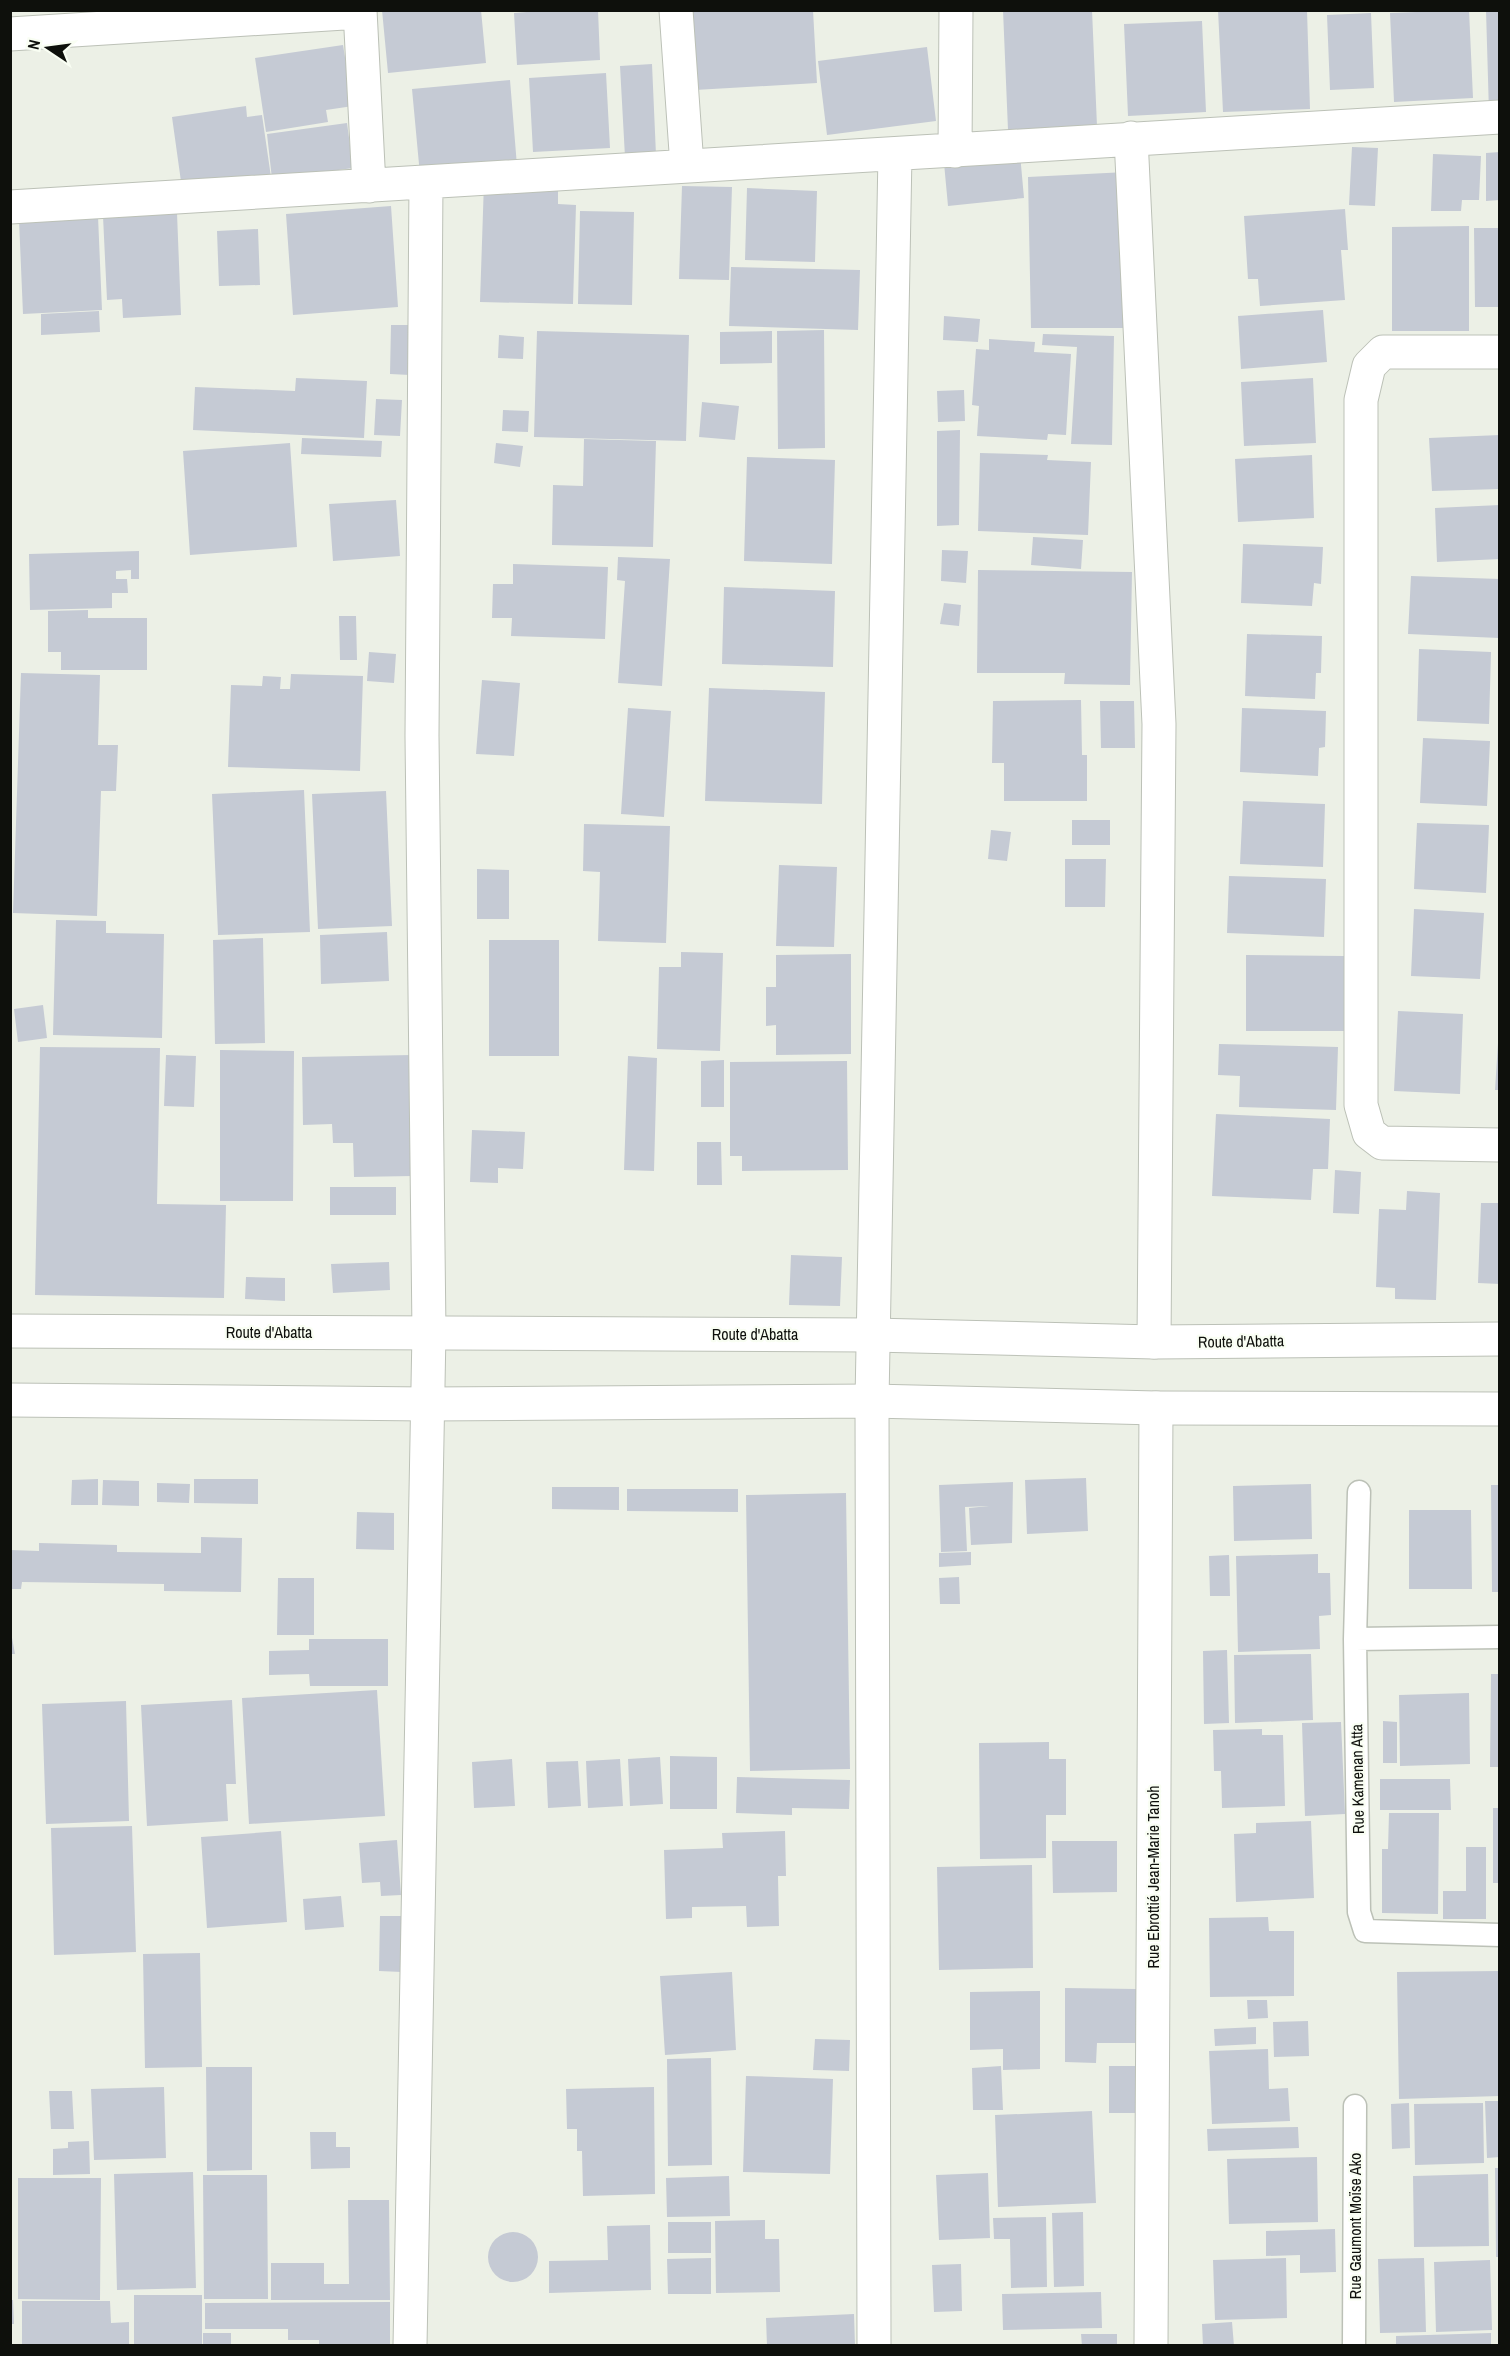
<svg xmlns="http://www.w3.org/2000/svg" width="1510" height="2356" font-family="'Archivo Narrow',sans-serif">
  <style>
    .building { fill: #c5cad4 }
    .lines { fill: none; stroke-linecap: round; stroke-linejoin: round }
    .service-casing { stroke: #bcc1b7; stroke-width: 25 }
    .minor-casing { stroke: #bcc1b7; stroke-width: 35 }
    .tertiary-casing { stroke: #bcc1b7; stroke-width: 35 }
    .service { stroke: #fff; stroke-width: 22 }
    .minor { stroke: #fff; stroke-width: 33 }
    .tertiary { stroke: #fff; stroke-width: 33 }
    .labels { text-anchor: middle; stroke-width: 4.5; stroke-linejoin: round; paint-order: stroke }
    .street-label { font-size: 16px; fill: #0e100c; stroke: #f9fef3 }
  </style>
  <rect width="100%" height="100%" fill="#ecf0e6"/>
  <path class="building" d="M382,10H481L486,63L388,73Z
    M552,10H598L600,60L517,65L514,13Z
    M690,10H813L817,83L695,90Z
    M1003,10H1092L1097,126L1008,130Z
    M1218,10H1307L1310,109L1223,112Z
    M1469,10L1473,98L1394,102L1390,13Z
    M1486,10H1500V112L1489,113Z
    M1371,13L1374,88L1330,90L1327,15Z
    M1202,21L1206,112L1128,116L1124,24Z
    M343,45L353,106L326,110L328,122L266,132L255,58Z
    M927,47L936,121L827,135L818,61Z
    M652,64L656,155L625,157L620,66Z
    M606,73L610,148L533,152L529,78Z
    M510,80L517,166L420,175L412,89Z
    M246,106L247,117L262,115L273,191L184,203L172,117Z
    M347,123L353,168L272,179L267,134Z
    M1352,147L1378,148L1375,206L1349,205Z
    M1500,152V200L1486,201V153Z
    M1020,154L1024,198L948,206L944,163Z
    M1433,154L1481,156L1479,200H1462L1461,211H1431Z
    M1126,172L1131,328H1031L1028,177Z
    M484,182L558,184V204L576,205L573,304L480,302Z
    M682,186L732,187L729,280L679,279Z
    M747,188L817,191L815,262L745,260Z
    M391,206L398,307L293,315L286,214Z
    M1345,209L1348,250H1341L1345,300L1260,306L1258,279H1248L1244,216Z
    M580,211L634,212L632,305L578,304Z
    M177,213L181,315L123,318L122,299L107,300L103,216Z
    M98,216L102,310L23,314L19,220Z
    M1469,226V331H1392V227Z
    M1474,228H1500V307H1475Z
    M258,229L260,285L219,286L217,231Z
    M731,267L860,270L858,330L729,326Z
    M1323,310L1327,362L1241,369L1238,316Z
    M99,311L100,332L41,335V314Z
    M944,316L980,319L978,342L943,340Z
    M391,325H411L410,375L390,374Z
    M824,330L825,448L778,449L777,331Z
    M537,331L689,335L686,441L534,437Z
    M772,331V363L720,364V332Z
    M1043,334L1114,336L1112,445L1071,444L1077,347L1042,345Z
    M499,335L524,337L523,359L498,358Z
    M989,339L1035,342L1034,352L1071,354L1066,435L1048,434L1047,440L977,436L979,406L972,405L976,349L989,350Z
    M296,378L367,381L364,438L193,430L195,387L295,391Z
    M1313,378L1316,443L1244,446L1241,382Z
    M964,390L965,421L938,422L937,391Z
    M376,399L402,400L400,436L374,435Z
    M702,402L739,406L735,440L699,437Z
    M503,410L529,411L528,432L502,431Z
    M960,430L959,525L937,526V431Z
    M1500,435V489L1432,491L1429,438Z
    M302,438L382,441L381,457L301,454Z
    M584,439L656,441L653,547L552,545L553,485L583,486Z
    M290,443L297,547L190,555L183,451Z
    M496,443L523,446L520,467L494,463Z
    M980,453L1048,455L1047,460L1091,462L1088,535L978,531Z
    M1312,455L1314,518L1238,522L1235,459Z
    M747,457L835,460L832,564L744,561Z
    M396,500L400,556L333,561L329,504Z
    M1500,505V559L1437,562L1435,508Z
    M1033,537L1083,540L1081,569L1031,565Z
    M1243,544L1323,547L1321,584L1314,583L1312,606L1241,603Z
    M942,550L968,551L966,583L941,581Z
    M139,551V579H131V570L116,571V579H127L128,593H112V608L30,610L29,554Z
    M618,557L670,559L662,686L618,683L625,581L617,580Z
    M513,564L608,567L605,639L511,636L512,618H492L493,584H513Z
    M978,570L1132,572L1130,685L1064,684L1065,673H977Z
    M1411,576L1500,579L1499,638L1408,634Z
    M724,587L835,591L833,667L722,664Z
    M944,603L961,605L959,626L940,624Z
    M88,610V618H147V670H61V652H48V611Z
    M339,616H356L357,660H340Z
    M1247,634L1322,636L1321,673H1316L1315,699L1245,696Z
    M1419,649L1491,652L1489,724L1417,721Z
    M369,652L396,654L394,683L367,681Z
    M21,673L100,675L98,745H118L116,791H101L97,916L13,913Z
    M291,674L363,676L360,771L228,767L231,685L262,686L263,676L281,677L280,689H290Z
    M482,680L520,683L514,756L476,754Z
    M709,688L825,692L822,804L705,801Z
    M1081,700L1082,755H1087V801H1004V763H992L993,701Z
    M1100,701H1134L1135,748H1101Z
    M628,708L671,711L664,817L621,814Z
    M1242,708L1326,711L1325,747L1319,748L1318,776L1240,772Z
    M1423,738L1490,741L1487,806L1420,803Z
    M304,790L310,932L218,935L212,794Z
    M386,791L392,926L318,929L312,794Z
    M1243,801L1325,804L1323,867L1240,864Z
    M1072,820H1110V845H1072Z
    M1417,823L1489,825L1486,893L1414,889Z
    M584,824L670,826L666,943L598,941L600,872L583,871Z
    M991,830L1011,832L1007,861L988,859Z
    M1065,859H1106L1105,907H1065Z
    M779,865L837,867L834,947L776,946Z
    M477,869L509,870V919H477Z
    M1229,876L1326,879L1324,937L1227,933Z
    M1414,909L1484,913L1480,979L1411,976Z
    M56,920L106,921V933L164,934L162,1038L53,1035Z
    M387,932L389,981L321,984L320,935Z
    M263,938L265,1043L215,1044L213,940Z
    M489,940H559V1056H489Z
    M681,952L723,953L720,1051L657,1049L659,967H681Z
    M851,954V1054L776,1055V1025L766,1026V987H776V955Z
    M1246,955L1344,956V1031H1246Z
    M43,1005L47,1038L18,1042L14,1009Z
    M1398,1011L1463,1014L1460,1094L1394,1091Z
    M1498,1043H1500V1090H1495Z
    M1219,1044L1338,1047L1336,1110L1239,1107L1240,1076L1218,1075Z
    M40,1047L160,1048L157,1204L226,1205L224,1298L35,1295Z
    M220,1050L294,1051L293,1201H220Z
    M166,1055L196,1056L194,1107L164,1106Z
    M412,1055L413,1176L354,1177L353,1143H333L332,1124L303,1125L302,1057Z
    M628,1056L657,1058L654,1171L624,1170Z
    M724,1060V1107H701V1061Z
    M847,1061L848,1170L742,1171V1156H730V1062Z
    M1216,1114L1330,1119L1328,1169H1313L1311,1200L1212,1196Z
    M472,1130L525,1132L523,1169L498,1168V1183L470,1182Z
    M697,1142H721L722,1185H697Z
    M1335,1170L1361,1172L1359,1214L1333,1213Z
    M330,1187H396V1215H330Z
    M1407,1191L1440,1193L1436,1300L1395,1299V1288L1376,1287L1379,1209L1406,1210Z
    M1481,1203H1500V1284L1478,1283Z
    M791,1255L842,1257L840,1306L789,1305Z
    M389,1262L390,1290L333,1293L331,1264Z
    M246,1277L285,1278V1301L245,1299Z
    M1086,1478L1088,1531L1027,1534L1025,1480Z
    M98,1479V1505H71L72,1480Z
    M194,1479H258V1504L194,1503Z
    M103,1480L139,1481V1506L102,1505Z
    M1013,1482L1012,1543L971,1545L969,1508L989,1506L965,1507L967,1551L941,1552L939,1485Z
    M157,1483L190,1484L189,1503L157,1502Z
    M1311,1484L1312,1539L1234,1541L1233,1486Z
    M1491,1485H1500V1592H1492Z
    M552,1487H619V1510L552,1509Z
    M627,1489H738V1512L627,1511Z
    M846,1493L850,1769L750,1771L746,1495Z
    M1409,1510H1471L1472,1589H1409Z
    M357,1512L394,1513V1550L356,1549Z
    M201,1537L242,1538L241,1592L164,1591V1584L22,1582L21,1589H10V1550L39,1551V1543L117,1545V1552L201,1553Z
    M971,1552V1565L939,1567V1553Z
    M1318,1554V1573H1330L1331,1615L1319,1616L1320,1649L1238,1652L1236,1556Z
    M1229,1555L1230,1596H1210L1209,1556Z
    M959,1577L960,1604H940L939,1578Z
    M278,1578H314V1635H277Z
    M10,1627L15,1654H10Z
    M309,1639H388V1686H310L309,1674L269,1675V1651L309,1650Z
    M1227,1650L1229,1723L1204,1724L1203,1651Z
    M1311,1654L1313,1720L1235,1723L1234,1655Z
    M1491,1674H1500V1767H1490Z
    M377,1690L385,1816L249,1824L242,1698Z
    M1469,1693L1470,1764L1400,1766L1399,1695Z
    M232,1700L236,1784H226L228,1821L147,1826L141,1705Z
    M126,1701L129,1821L46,1824L42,1704Z
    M1383,1721L1397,1722V1763H1383Z
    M1341,1722L1345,1814L1305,1816L1302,1723Z
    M1262,1729V1735H1283L1285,1806L1222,1808L1221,1771H1214L1213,1730Z
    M1049,1742V1759H1066V1815H1046V1858L980,1859L979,1743Z
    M670,1756L717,1757V1809H670Z
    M660,1757L663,1804L630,1806L628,1759Z
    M512,1759L515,1806L474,1808L472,1762Z
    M620,1759L623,1806L588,1808L586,1761Z
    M578,1761L581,1806L548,1808L546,1762Z
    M737,1777L850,1780L849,1809L792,1808V1815L736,1813Z
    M1380,1779H1450L1451,1810H1380Z
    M1493,1808H1500V1883H1493Z
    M1389,1813H1439L1438,1914L1382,1913V1849H1388Z
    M1311,1821L1314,1898L1236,1902L1234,1834L1256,1833V1823Z
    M132,1826L136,1952L54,1955L51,1828Z
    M281,1831L287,1922L207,1928L201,1837Z
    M785,1831L786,1876H778L779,1926L747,1927L746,1906L692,1907V1918L666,1919L664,1850L723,1848L722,1833Z
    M397,1840L401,1895L381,1896L380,1882L362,1883L359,1843Z
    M1052,1841H1117V1892L1053,1893Z
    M1466,1847H1486V1919H1443V1891H1466Z
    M1032,1865L1033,1968L939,1970L937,1867Z
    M341,1896L344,1927L305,1930L303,1899Z
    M380,1916H403L402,1972L379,1971Z
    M1268,1917L1269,1931H1294V1996L1210,1997L1209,1918Z
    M200,1953L202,2067L145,2068L143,1954Z
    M1500,1971V2096L1399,2099L1397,1972Z
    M732,1972L736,2050L665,2055L660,1976Z
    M1065,1988L1136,1989V2043H1097L1096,2063L1065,2062Z
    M1040,1991V2069L1003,2070V2049L970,2050V1992Z
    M1247,2000H1267L1268,2018L1248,2019Z
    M1308,2021L1309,2056L1274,2057L1273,2022Z
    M1256,2027V2044L1215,2046L1214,2029Z
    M815,2039L850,2040L849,2071L813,2070Z
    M1268,2049L1269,2089L1288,2088L1290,2121L1212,2124L1209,2051Z
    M711,2058L712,2165L668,2166L667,2059Z
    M1001,2066L1003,2110H973L972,2068Z
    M1109,2066H1135V2113H1109Z
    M206,2067H252V2170L207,2171Z
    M746,2076L833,2079L830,2174L743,2172Z
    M164,2087L166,2158L94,2160L91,2089Z
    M654,2087L655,2194L583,2196L582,2151H577V2129H567L566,2089Z
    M49,2091H72L74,2129H51Z
    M1485,2101H1500V2157L1487,2158Z
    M1409,2103L1410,2148L1392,2149L1391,2104Z
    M1483,2103L1484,2163L1415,2165L1414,2104Z
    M1092,2111L1096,2203L998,2207L995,2115Z
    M1298,2127L1299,2148L1208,2151L1207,2129Z
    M310,2132H336V2147H350V2168L311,2169Z
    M89,2141L90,2174L53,2175V2149L68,2148V2142Z
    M1317,2157L1318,2222L1229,2224L1227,2159Z
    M1495,2168H1500V2257H1496Z
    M193,2172L196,2288L117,2290L114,2174Z
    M988,2173L990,2238L939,2240L936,2175Z
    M1488,2174L1489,2246L1414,2247L1413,2176Z
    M203,2175H267L268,2299H204Z
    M729,2176L730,2216L667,2217L666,2178Z
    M18,2178H101L100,2300L18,2299Z
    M348,2200H389L390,2300H271V2263H324V2284H349Z
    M1083,2212L1084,2286L1054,2287L1052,2213Z
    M1046,2217L1047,2287L1011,2288L1010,2239H994L993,2218Z
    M765,2220V2239H779L780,2292L716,2293L715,2221Z
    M668,2222H711V2253H668Z
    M650,2225L651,2290L549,2293V2261L608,2260L607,2226Z
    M1335,2229L1336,2272L1300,2273V2255L1266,2256V2231Z
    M488 2257a25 25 0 1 1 50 0a25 25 0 1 1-50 0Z
    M711,2258V2294H668L667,2259Z
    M1286,2258L1287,2318L1215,2320L1213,2260Z
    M1424,2258L1426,2332L1380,2333L1378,2259Z
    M1490,2260L1492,2330L1436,2332L1434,2262Z
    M961,2264L962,2311L934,2312L932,2265Z
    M1101,2292L1102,2328L1003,2330L1002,2294Z
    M134,2295H202V2346H134Z
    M10,2300H13L14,2324H10Z
    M22,2301H110L111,2323L129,2322V2346H22Z
    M390,2302V2346H319V2340H288V2329H205V2303Z
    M854,2314L855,2346H767L766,2318Z
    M1232,2322L1234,2346H1203L1202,2324Z
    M203,2333H231V2346H203Z
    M1491,2333V2346H1396V2336Z
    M1081,2334H1117V2346H1082Z"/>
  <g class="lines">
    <defs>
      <path id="service" d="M1359,1492L1355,1639L1359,1912L1365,1931L1500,1935
        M1355,1639L1500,1637
        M1354,2346L1355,2106"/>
      <path id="minor" d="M360,10L369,186
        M676,10L687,166
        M10,34L360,12
        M1131,138L1159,724L1154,1342
        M955,151L956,10
        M10,207L1500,117
        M1500,352H1383L1369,366L1361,400V1105L1369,1133L1382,1143L1500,1145
        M410,2346L429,1332L422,736L426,182
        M874,2346L872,1401L895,154
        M1151,2346L1156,1408"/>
      <path id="tertiary" d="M10,1331L873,1335L1154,1342L1500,1339
        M10,1400L427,1404L872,1401L1156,1408L1500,1409"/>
    </defs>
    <use href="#service" class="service-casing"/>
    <use href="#minor" class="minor-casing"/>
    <use href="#tertiary" class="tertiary-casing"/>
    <use href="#service" class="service"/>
    <use href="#minor" class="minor"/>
    <use href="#tertiary" class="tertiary"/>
  </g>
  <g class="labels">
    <g class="street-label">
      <text x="269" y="1338">Route d'Abatta</text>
      <text x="755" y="1340">Route d'Abatta</text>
      <text transform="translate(1241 1341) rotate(-1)" y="6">Route d'Abatta</text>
      <text transform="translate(1357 1779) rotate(-91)" y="6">Rue Kamenan Atta</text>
      <text transform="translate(1153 1877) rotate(-90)" y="6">Rue Ebrottié Jean-Marie Tanoh</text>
      <text transform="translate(1355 2226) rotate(-90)" y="6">Rue Gaumont Moïse Ako</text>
    </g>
  </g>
  <rect width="1510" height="2356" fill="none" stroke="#0e100c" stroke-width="24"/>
  <g transform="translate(48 48) rotate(283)" stroke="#f9fef3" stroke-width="4.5" paint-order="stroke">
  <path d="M0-4.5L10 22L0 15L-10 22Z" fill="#0e100c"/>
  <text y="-9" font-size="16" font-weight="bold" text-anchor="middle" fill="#0e100c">N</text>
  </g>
</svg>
